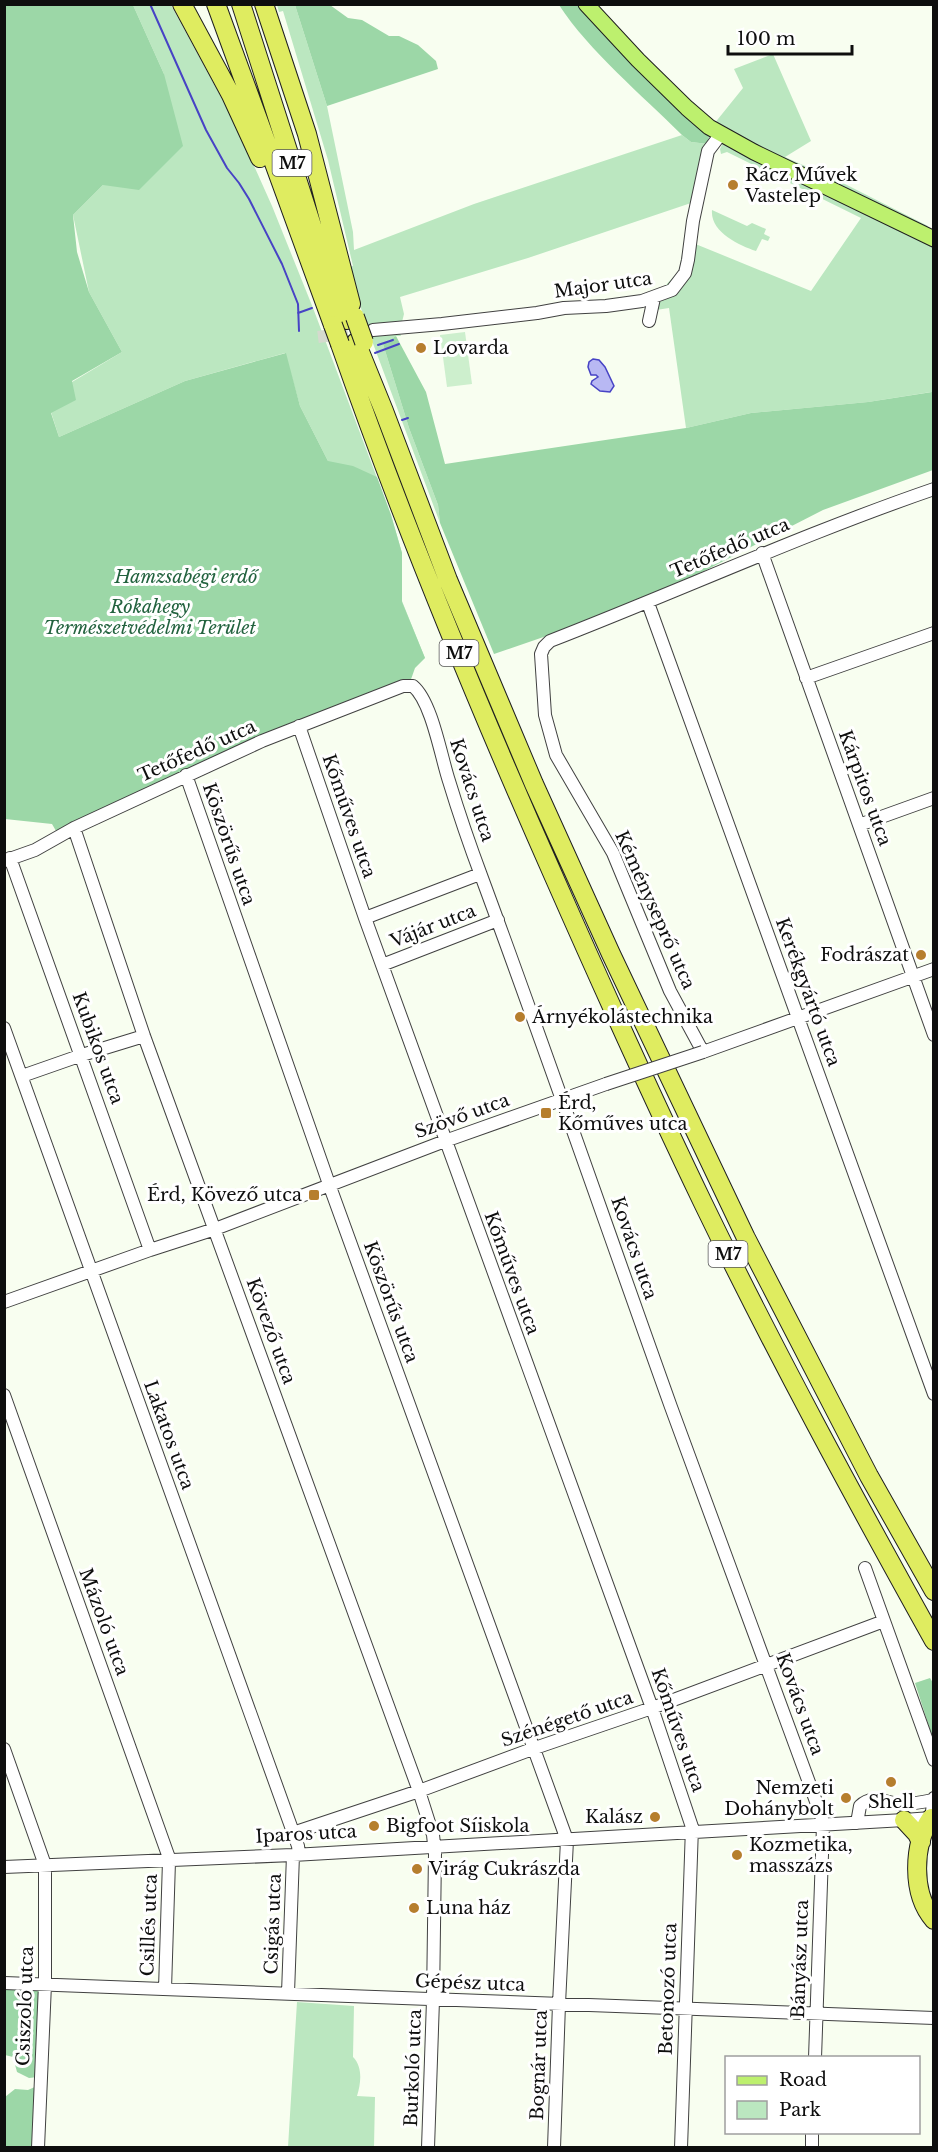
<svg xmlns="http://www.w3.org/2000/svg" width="938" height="2152" font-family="'Libre Baskerville',serif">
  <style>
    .green { fill: #bbe7c0 }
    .forest { fill: #9cd7a7 }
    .pitch { fill: #cdefcd }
    .water { fill: #b8b8f3; stroke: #4743c5; stroke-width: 1.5 }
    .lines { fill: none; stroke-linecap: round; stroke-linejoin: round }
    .stream { stroke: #4743c5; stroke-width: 2 }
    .minor-tunnel { stroke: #d5dace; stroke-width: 12; stroke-dasharray: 12 6; stroke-linecap: butt }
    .minor-casing { stroke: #414141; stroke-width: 14 }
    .major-casing { stroke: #1f1f1f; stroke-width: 17 }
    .highway-casing { stroke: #1f1f1f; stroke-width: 20 }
    .minor { stroke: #fff; stroke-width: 12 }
    .major { stroke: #bdf06e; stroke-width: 15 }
    .highway { stroke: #dfec60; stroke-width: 18 }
    .minor-bridge-casing { stroke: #414141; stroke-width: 14; stroke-linecap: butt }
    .highway-bridge-casing { stroke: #1f1f1f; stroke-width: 20; stroke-linecap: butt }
    .minor-bridge { stroke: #fff; stroke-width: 12 }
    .highway-bridge { stroke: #dfec60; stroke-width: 18 }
    .poi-dot { fill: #b67e2e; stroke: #fff; stroke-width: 2 }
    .labels { text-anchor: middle; stroke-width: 6; stroke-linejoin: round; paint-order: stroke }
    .shield { fill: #fff; stroke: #565656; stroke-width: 1.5 }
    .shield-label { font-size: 16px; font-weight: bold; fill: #0e0e0e }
    .poi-label { font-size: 18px; fill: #0e0e0e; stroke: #fff; text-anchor: start }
    .street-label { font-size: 18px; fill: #0e0e0e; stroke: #fff }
    .park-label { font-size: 18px; font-style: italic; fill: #22623e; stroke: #fff }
  </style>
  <rect width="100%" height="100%" fill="#f8fef0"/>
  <path class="green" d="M133,5H171L234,121L272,206L313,308L391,515L402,553V601L425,658L5,819L328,461L300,406L285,353L185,381L59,437L51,412L72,382L122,352L89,292L73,215L103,185L164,74Z
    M277,5H295L327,106L353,232L354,250L474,204L682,135L691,142L708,144L687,248L675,284L663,288L679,271L691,203L528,258L400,297L404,314L402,322L372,325L399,331L401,336H396L383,344L409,428L438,505L440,523L365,322L349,267L353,266L328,160L283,11L279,12Z
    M773,54L811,141L785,157L843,183L928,226L923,229L714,124L743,88L734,69Z
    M723,143L933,244V399L931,392L868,402L751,413L686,428L669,308L656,310L659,300L672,295L693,243L811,291L861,218L727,152L721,154L720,149Z
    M712,210L747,226L752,223L766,229L764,234L770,237L768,241L762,239L756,251C739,245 710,232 712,210Z
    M297,2002L354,2006L353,2057C363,2067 361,2083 357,2096L375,2097L374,2147H288Z"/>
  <path class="forest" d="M4,5H133L164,74L183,146L139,190L103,185L73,215L77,252L89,292L122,352L72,381L76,400L51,413L59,437L185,381L286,353L300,406L328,461L353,466L377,477L391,515L402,553V602L425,658L415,668L409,685L397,688L59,836L52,824L5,819Z
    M295,5H330L348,18L362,20L389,36H399L418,45L436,61L438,69L327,106Z
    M559,5H581L707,131L709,136L708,144L691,142L682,135C642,95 589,51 559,5Z
    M396,336L426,392L445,464L686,428L751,413L868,402L932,392L934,399L933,470L823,510L677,585L616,612L494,654L440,523L438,505L409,428L383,344Z
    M930,1678L933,1683V1739L915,1683Z
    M4,1987L41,1988L38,2077L29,2078L17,2072L13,2057L5,2055Z
    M37,2086L35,2147L5,2148V2097L15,2089L28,2090Z"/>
  <path class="pitch" d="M465,332L472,384L447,387L440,335Z"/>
  <path class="water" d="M593,359L599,360L605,367L614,386L610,392L600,391L591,384L592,381L598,377L596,375H591L588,367L589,362Z"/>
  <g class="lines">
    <path class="stream" d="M150,4L206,130L227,168L239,183L249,199L282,264L298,304L299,331
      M298,313L312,308
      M378,345L393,340
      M375,353L399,344
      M402,420L408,418"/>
    <path class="minor-tunnel" d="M318,337L365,331"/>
    <defs>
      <path id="minor" d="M649,321L654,298
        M373,330L442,324L537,313L564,308L606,306L642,301L672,290L685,273L688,260L693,221L708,151L721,134
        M934,489C803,534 679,591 550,641L544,647L541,654L545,715L556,755L613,853L670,991L703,1052L934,969
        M762,553L934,1035
        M648,603L934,1394
        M806,678L934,633
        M299,726L365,918L652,1708L692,1827L681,2148
        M186,775L329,1184L567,1840L559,2004L554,2148
        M859,825L934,798
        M74,828L144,1036L419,1791L433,1835L435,1853L433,2000L428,2148
        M10,858L150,1250
        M4,861L35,850L74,828L262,741L403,686H413C432,702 441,757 449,781C459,814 470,846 482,878C547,1054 608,1231 671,1407C720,1543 772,1678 821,1815L823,1825L815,2058
        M365,918L480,874
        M382,965L498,920
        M4,1028L298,1846L299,1854
        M22,1076L82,1055L144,1036
        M4,1302L150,1250L215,1229L445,1141L606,1084
        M4,1395L168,1855L169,1861L165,1989
        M865,1568L934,1760
        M4,1749L45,1865V1984L38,2148
        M857,1823L860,1806C873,1793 887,1804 903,1804C913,1804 923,1802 933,1800
        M293,1833L419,1791L535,1748L652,1708L884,1621
        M4,1867L293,1855L904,1820L931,1818L934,1798
        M4,1983L934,2018
        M288,1993L293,1855
        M812,2148V2132"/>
      <path id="major" d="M586,4L638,60L687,108L709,127L754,152L934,239"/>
      <path id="highway" d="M182,4L231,95L260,158
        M216,4L333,325
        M241,4L323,260L347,320
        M264,4L307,134L351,304
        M356,342L384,411L448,580L534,784L611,954L746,1238L869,1476L934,1591
        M340,344C403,524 476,701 554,877C602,986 651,1095 703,1203C775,1352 854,1497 934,1641
        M931,1818C913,1844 911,1894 934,1920
        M904,1820L917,1834L921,1842"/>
    </defs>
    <use href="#minor" class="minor-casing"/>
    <use href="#major" class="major-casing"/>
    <use href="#highway" class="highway-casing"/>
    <use href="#minor" class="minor"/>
    <use href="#major" class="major"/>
    <use href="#highway" class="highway"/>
    <defs>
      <path id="minor-bridge" d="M606,1084L703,1052"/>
      <path id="highway-bridge" d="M355,317L364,342
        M333,325L340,344"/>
    </defs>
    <use href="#minor-bridge" class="minor-bridge-casing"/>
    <use href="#highway-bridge" class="highway-bridge-casing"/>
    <use href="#minor-bridge" class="minor-bridge"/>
    <use href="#highway-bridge" class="highway-bridge"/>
  </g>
  <g class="poi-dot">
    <circle cx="733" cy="185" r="6"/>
    <circle cx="421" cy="348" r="6"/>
    <circle cx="921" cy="955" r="6"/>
    <circle cx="520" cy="1017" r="6"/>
    <rect x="540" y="1107" width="12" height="12" rx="3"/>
    <rect x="308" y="1189" width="12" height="12" rx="3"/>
    <circle cx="891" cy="1782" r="6"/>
    <circle cx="846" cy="1798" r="6"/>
    <circle cx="655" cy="1817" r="6"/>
    <circle cx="374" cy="1826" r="6"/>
    <circle cx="737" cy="1855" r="6"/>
    <circle cx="417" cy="1869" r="6"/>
    <circle cx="414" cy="1908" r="6"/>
  </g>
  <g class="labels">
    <g class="shield">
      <rect x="272.5" y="150" width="39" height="26" rx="4.5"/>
      <rect x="439.5" y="640" width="39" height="26" rx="4.5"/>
      <rect x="708.5" y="1241" width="39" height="26" rx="4.5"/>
    </g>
    <g class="shield-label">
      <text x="292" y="169">M7</text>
      <text x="459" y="659">M7</text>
      <text x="728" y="1260">M7</text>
    </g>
    <g class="poi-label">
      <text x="745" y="181">Rácz Művek<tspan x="745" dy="21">Vastelep</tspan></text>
      <text x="433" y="354">Lovarda</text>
      <text x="909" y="961" text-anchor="end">Fodrászat</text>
      <text x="532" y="1023">Árnyékolástechnika</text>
      <text x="558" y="1109">Érd,<tspan x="558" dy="21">Kőműves utca</tspan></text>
      <text x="302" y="1201" text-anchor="end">Érd, Kövező utca</text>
      <text x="834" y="1794" text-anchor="end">Nemzeti<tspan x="834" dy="21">Dohánybolt</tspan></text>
      <text x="891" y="1808" text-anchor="middle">Shell</text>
      <text x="643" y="1823" text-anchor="end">Kalász</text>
      <text x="386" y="1832">Bigfoot Síiskola</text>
      <text x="749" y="1851">Kozmetika,<tspan x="749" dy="21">masszázs</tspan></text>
      <text x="429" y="1875">Virág Cukrászda</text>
      <text x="426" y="1914">Luna ház</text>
    </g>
    <g class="street-label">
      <text transform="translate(603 285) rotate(-8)" y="6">Major utca</text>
      <text transform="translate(730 548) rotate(-23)" y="6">Tetőfedő utca</text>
      <text transform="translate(197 751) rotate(-24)" y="6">Tetőfedő utca</text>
      <text transform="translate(865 788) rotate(70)" y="6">Kárpitos utca</text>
      <text transform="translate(472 790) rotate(72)" y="6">Kovács utca</text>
      <text transform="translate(349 816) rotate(71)" y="6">Kőműves utca</text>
      <text transform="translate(229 844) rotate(71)" y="6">Köszörűs utca</text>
      <text transform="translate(655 910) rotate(66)" y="6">Kéményseprő utca</text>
      <text transform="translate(433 926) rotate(-21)" y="6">Vájár utca</text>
      <text transform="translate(808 992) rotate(70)" y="6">Kerékgyártó utca</text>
      <text transform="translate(98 1048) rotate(70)" y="6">Kubikos utca</text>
      <text transform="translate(462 1116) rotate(-20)" y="6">Szövő utca</text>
      <text transform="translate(634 1248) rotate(71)" y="6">Kovács utca</text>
      <text transform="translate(512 1273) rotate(70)" y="6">Kőműves utca</text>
      <text transform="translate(391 1302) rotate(70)" y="6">Köszörűs utca</text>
      <text transform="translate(271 1331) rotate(70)" y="6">Kövező utca</text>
      <text transform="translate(169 1435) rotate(70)" y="6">Lakatos utca</text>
      <text transform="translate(104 1622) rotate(70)" y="6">Mázoló utca</text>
      <text transform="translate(800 1704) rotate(70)" y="6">Kovács utca</text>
      <text transform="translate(567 1719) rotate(-19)" y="6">Szénégető utca</text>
      <text transform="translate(678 1730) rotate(71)" y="6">Kőműves utca</text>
      <text transform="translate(306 1834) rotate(-3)" y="6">Iparos utca</text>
      <text transform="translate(273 1924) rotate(-88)" y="6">Csigás utca</text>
      <text transform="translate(149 1925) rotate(-88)" y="6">Csillés utca</text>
      <text transform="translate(800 1959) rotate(-88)" y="6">Bányász utca</text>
      <text transform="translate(470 1983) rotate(2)" y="6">Gépész utca</text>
      <text transform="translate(668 1989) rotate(-88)" y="6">Betonozó utca</text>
      <text transform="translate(25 2006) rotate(-88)" y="6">Csiszoló utca</text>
      <text transform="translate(539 2065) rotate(-88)" y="6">Bognár utca</text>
      <text transform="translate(413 2068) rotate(-88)" y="6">Burkoló utca</text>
    </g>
    <g class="park-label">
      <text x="186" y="583">Hamzsabégi erdő</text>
      <text x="150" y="613">Rókahegy<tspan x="150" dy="21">Természetvédelmi Terület</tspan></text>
    </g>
  </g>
  <rect width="938" height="2152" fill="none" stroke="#0e0e0e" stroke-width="12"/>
  <rect x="725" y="2056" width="195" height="78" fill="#ffffff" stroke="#9f9f9f" stroke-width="1.5"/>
  <rect x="737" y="2076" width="30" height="9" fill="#bdf06e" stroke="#9f9f9f" stroke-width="1.5"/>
  <text x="779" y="2086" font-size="18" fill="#0e0e0e">Road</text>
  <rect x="737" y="2101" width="30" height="18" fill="#bbe7c0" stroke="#9f9f9f" stroke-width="1.5"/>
  <text x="779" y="2116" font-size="18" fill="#0e0e0e">Park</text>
  <path d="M728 45v9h124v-9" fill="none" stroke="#0e0e0e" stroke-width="3"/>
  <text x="737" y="45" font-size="18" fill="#0e0e0e" stroke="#ffffff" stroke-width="4.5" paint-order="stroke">100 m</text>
</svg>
